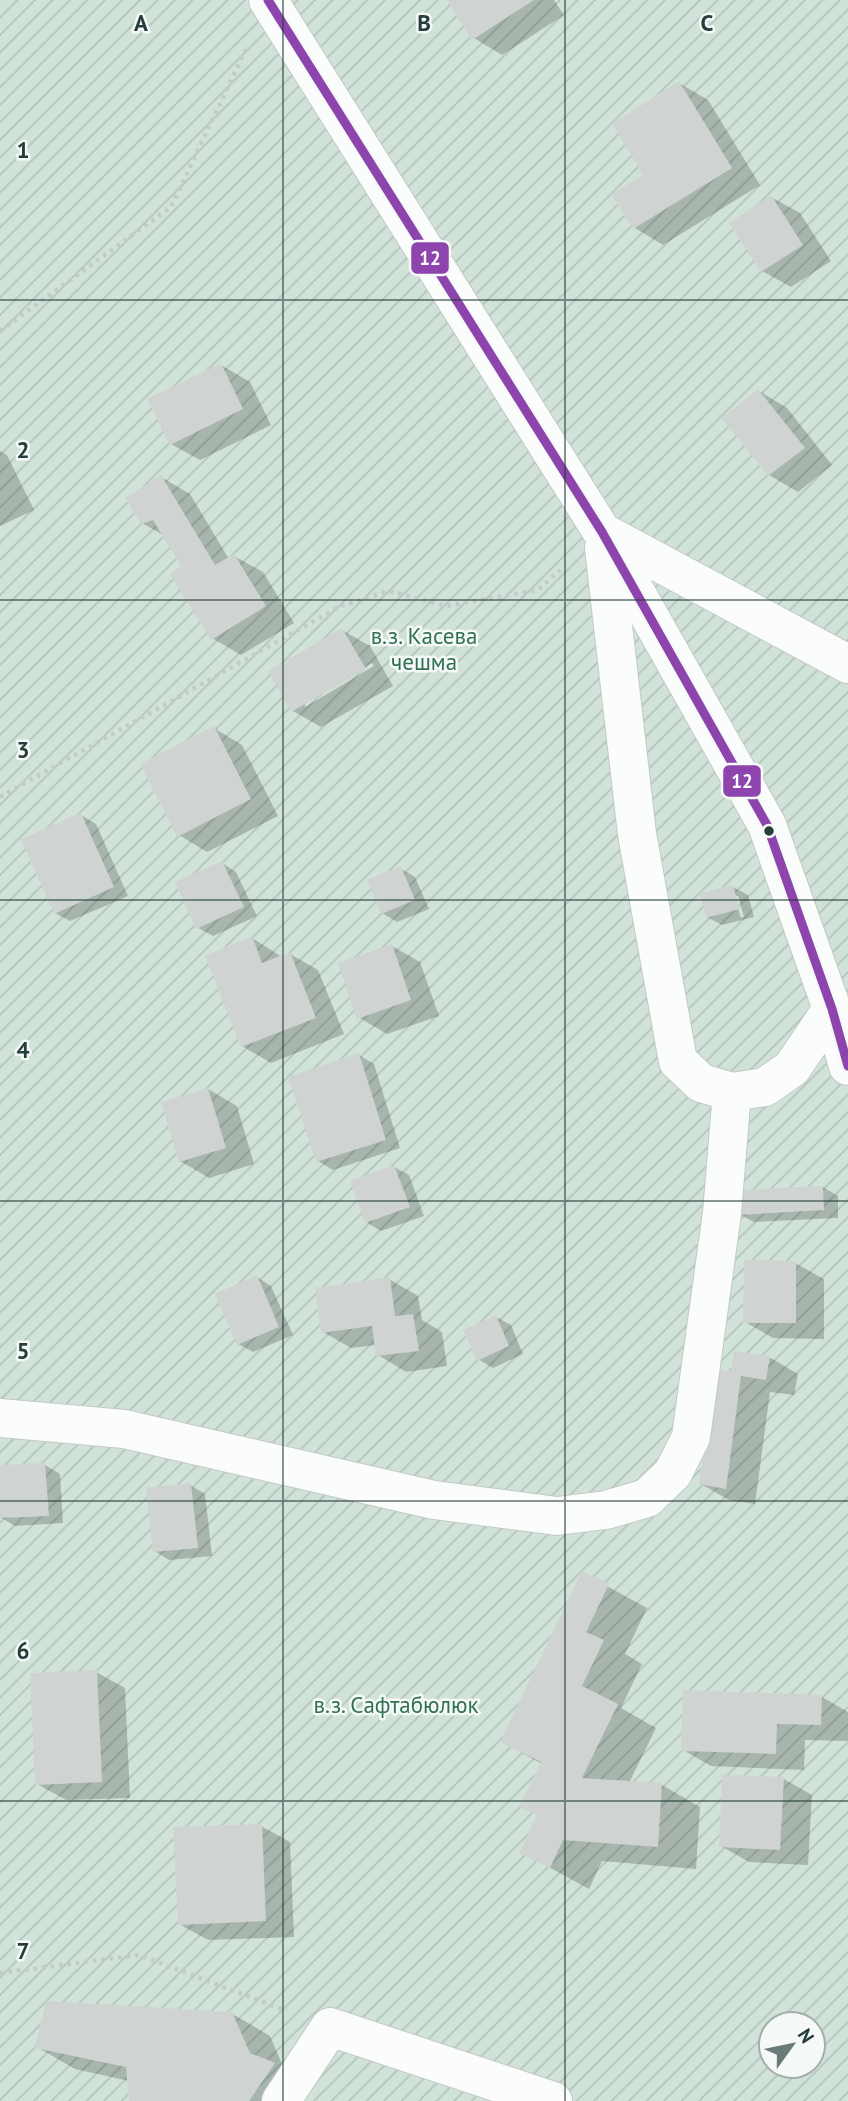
<svg xmlns="http://www.w3.org/2000/svg" width="848" height="2101" font-family="'PT Sans',sans-serif">
  <style>
    .garden { fill: url(#garden-furrows); fill-rule: evenodd }
    .shadow { fill: #0003; fill-rule: evenodd }
    .building { fill: #cfd4d2 }
    .lines { fill: none; stroke-linecap: round; stroke-linejoin: round }
    .street-casing { stroke: #c4c8c7; stroke-width: 40 }
    .path { stroke: #c2cbc9; stroke-width: 4.5; stroke-dasharray: 3.5 5; stroke-linecap: butt }
    .street { stroke: #fbfcfc; stroke-width: 38 }
    .bus-1-casing { stroke: #f5f9f8; stroke-width: 14 }
    .bus-1 { stroke: #8e44ad; stroke-width: 9 }
    .grid { fill: none; stroke: #253d3b; stroke-width: 2; stroke-opacity: 0.55 }
    .bus-dot { fill: #253d3b; stroke: #f5f9f8; stroke-width: 2.5 }
    .labels { text-anchor: middle; stroke-width: 5; stroke-linejoin: round; paint-order: stroke }
    .park-label { font-size: 23px; fill: #327154; stroke: #f5f9f8 }
    .grid-label { font-size: 23px; text-anchor: middle; font-weight: bold; fill: #253d3b; stroke: #f5f9f8; stroke-width: 5; stroke-linejoin: round; paint-order: stroke }
    .line-badge { stroke: #f5f9f8; stroke-width: 2.5 }
    .badge-label { font-size: 19px; text-anchor: middle; font-weight: bold; fill: #fff }
  </style>
  <defs>
    <pattern id="garden-furrows" width="10" height="10" patternUnits="userSpaceOnUse" patternTransform="scale(1.75)"><rect width="10" height="10" fill="#d1e3d8"/><path d="M-1 1l2-2M0 10L10 0M9 11l2-2" fill="none" stroke="#b3c4ba"/></pattern>
  </defs>
  <rect width="100%" height="100%" fill="#e7ebe9"/>
  <path class="garden" d="M0,0H848V2101H0ZM771,2024H813V2066H771Z"/>
  <path class="shadow" d="M449,0H554L564,15L502,55L474,38Z
    M679,83L708,100L760,185L663,245L635,228L614,195L645,175Z
    M771,197L800,213L831,261L791,287L762,271Z
    M221,365L250,382L271,425L200,460L171,444Z
    M759,391L787,408L832,465L798,492L769,475L724,418Z
    M0,451L7,455L34,510L0,526Z
    M161,477L190,494L229,559L234,556L263,572L294,623L241,655L212,638L184,567L165,536L142,523Z
    M342,630L370,646L393,686L321,727L293,711ZM372,663L374,666L305,707V703Z
    M214,728L242,745L278,816L207,852L179,835Z
    M81,815L96,824L128,896L70,921L55,913Z
    M222,863L236,872L257,916L213,936L198,928Z
    M400,868L415,877L429,909L397,922L382,913Z
    M733,887L748,895L754,917L722,925L707,917ZM734,896H738L744,917L741,918Z
    M252,938L282,957L290,954L318,970L344,1034L271,1063L242,1046Z
    M392,946L420,962L439,1016L387,1034L358,1017Z
    M359,1055L374,1064L400,1148L333,1170L318,1161Z
    M208,1089L237,1106L254,1164L209,1178L180,1161Z
    M394,1167L409,1175L424,1216L381,1231L366,1222Z
    M823,1187L838,1196V1218L754,1222L739,1214Z
    M795,1263L824,1279V1339L773,1338L745,1322Z
    M257,1277L271,1286L293,1335L253,1352L238,1344Z
    M389,1279L418,1296L422,1320L442,1332L447,1366L406,1372L378,1355L376,1345L351,1348L323,1332Z
    M496,1317L511,1325L523,1354L493,1368L478,1359Z
    M769,1357L798,1374L794,1395L770,1392L755,1504L729,1500L701,1484L733,1373Z
    M45,1465L60,1474L63,1523L15,1526L0,1517V1467Z
    M190,1485L205,1494L212,1556L169,1560L155,1551Z
    M583,1573L647,1608L625,1654L642,1664L621,1708L656,1728L629,1783L662,1785L700,1807L696,1869L602,1861L589,1889L521,1852L539,1816L542,1764L502,1742Z
    M96,1672L125,1688L130,1798L66,1800L37,1784Z
    M822,1697L848,1712V1741L805,1740L804,1770L711,1766L683,1750Z
    M784,1779L812,1795L808,1865L749,1862L721,1846Z
    M261,1826L290,1842L294,1937L208,1940L179,1924Z
    M231,2013L270,2036L285,2071L303,2101H130L129,2081L75,2069L37,2047Z"/>
  <path class="building" d="M447,0H534L472,40Z
    M679,81L732,168L633,229L611,194L643,175L612,124Z
    M771,195L803,245L761,272L729,223Z
    M221,363L243,409L170,445L147,399Z
    M758,389L805,448L768,476L722,418Z
    M161,475L215,565L234,554L266,606L211,640L170,574L181,566L153,520L141,524L125,498Z
    M342,628L366,669L291,712L268,671Z
    M214,726L251,799L177,837L140,764Z
    M81,813L114,887L54,914L21,839Z
    M222,861L244,907L196,929L175,882Z
    M401,866L415,900L381,914L367,880Z
    M733,885L740,909L706,918L699,893Z
    M252,936L262,963L290,952L316,1018L241,1047L205,956Z
    M392,944L411,1000L357,1019L338,963Z
    M359,1053L386,1140L316,1162L288,1077Z
    M208,1088L226,1148L179,1162L161,1102Z
    M394,1165L410,1207L365,1223L350,1181Z
    M823,1186L824,1210L737,1215L736,1190Z
    M744,1260L796,1261V1323H743Z
    M257,1275L279,1327L237,1345L215,1294Z
    M390,1277L395,1316L413,1314L419,1351L376,1356L372,1326L321,1333L315,1288Z
    M496,1315L509,1346L477,1361L463,1330Z
    M734,1351L770,1356L766,1380L741,1376L726,1489L699,1484L714,1369L731,1371Z
    M45,1463L49,1516L0,1518V1465Z
    M191,1483L198,1548L153,1552L146,1488Z
    M582,1571L609,1584L586,1632L604,1640L582,1686L618,1704L582,1778L662,1783L658,1847L563,1840L550,1868L519,1853L537,1815L519,1807L541,1762L500,1742Z
    M97,1670L102,1782L35,1785L30,1673Z
    M683,1690L822,1695L821,1725L777,1724L776,1754L681,1751Z
    M722,1775L784,1777L780,1850L719,1847Z
    M262,1824L266,1921L178,1925L173,1827Z
    M46,2001L232,2012L250,2053L275,2063L249,2101H129L126,2067L35,2048Z"/>
  <g class="lines">
    <defs>
      <path id="street" d="M268,0L602,532L767,825L832,1009L848,1066
        M602,532L848,664
        M604,548L637,834L678,1061L701,1083L732,1092L765,1087L792,1068L832,1009
        M0,1418L124,1429L434,1500L557,1516L606,1510L647,1498L673,1473L691,1437L722,1213L732,1092
        M281,2101L330,2027L553,2101"/>
    </defs>
    <use href="#street" class="street-casing"/>
    <path class="path" d="M0,331L171,207L246,49
      M0,797L341,606L389,591L446,606L538,590L560,570
      M0,1973L139,1955L287,2011"/>
    <use href="#street" class="street"/>
    <defs>
      <path id="bus-1" d="M268,0L602,532L767,825L832,1009L848,1066"/>
    </defs>
    <use href="#bus-1" class="bus-1-casing"/>
    <use href="#bus-1" class="bus-1"/>
  </g>
  <path class="grid" d="M283,0V2101M565,0V2101M0,300H848M0,600H848M0,900H848M0,1201H848M0,1501H848M0,1801H848"/>
  <circle class="bus-dot" cx="769" cy="831" r="6"/>
  <g class="labels">
    <g class="park-label">
      <text x="424" y="644">в.з. Касева<tspan x="424" dy="26">чешма</tspan></text>
      <text x="396" y="1713">в.з. Сафтабюлюк</text>
    </g>
  </g>
  <g class="grid-label">
    <text x="141" y="31">A</text>
    <text x="424" y="31">B</text>
    <text x="707" y="31">C</text>
    <text x="23" y="158">1</text>
    <text x="23" y="458">2</text>
    <text x="23" y="758">3</text>
    <text x="23" y="1058">4</text>
    <text x="23" y="1359">5</text>
    <text x="23" y="1659">6</text>
    <text x="23" y="1959">7</text>
  </g>
  <g class="line-badge">
    <rect x="410" y="241" width="40" height="34" rx="7" fill="#8e44ad"/>
    <rect x="722" y="764" width="40" height="34" rx="7" fill="#8e44ad"/>
  </g>
  <g class="badge-label">
    <text x="430" y="265">12</text>
    <text x="742" y="788">12</text>
  </g>
  <g transform="translate(792 2045) rotate(57)"><circle r="33" fill="#f5f9f8" stroke="#a2aeac" stroke-width="2"/>
  <path d="M0-5L12 26L0 18L-12 26Z" fill="#697a78"/>
  <text y="-10" font-size="19" font-weight="bold" text-anchor="middle" fill="#253d3b">N</text>
  </g>
</svg>
